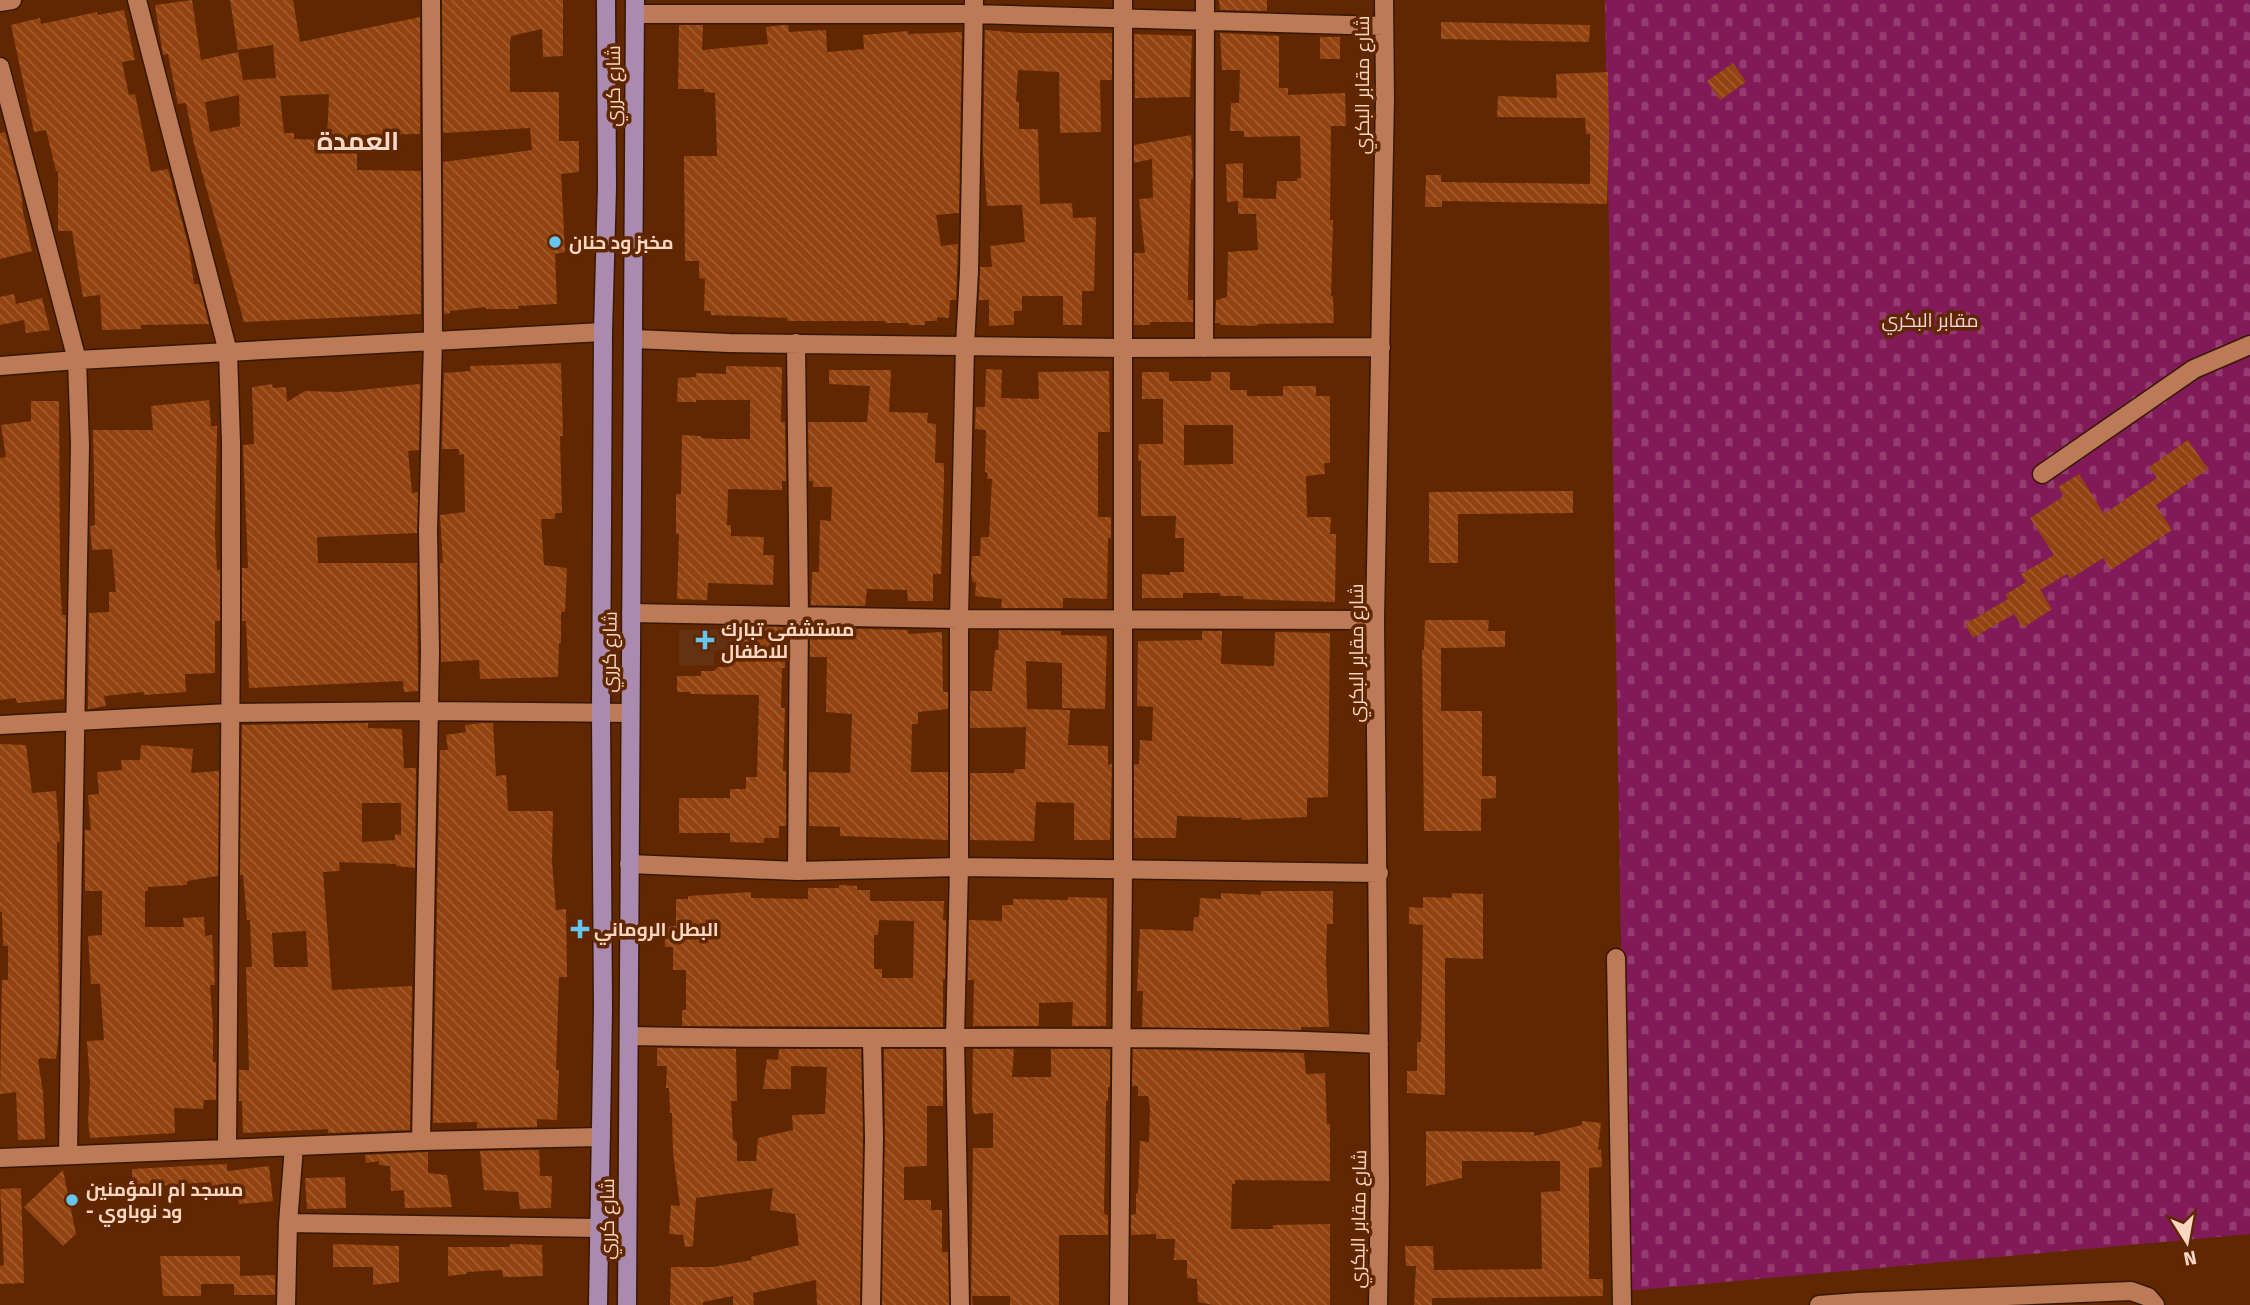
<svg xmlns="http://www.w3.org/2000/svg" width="2250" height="1305" font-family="'Fira Sans',Cairo,sans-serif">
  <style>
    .built { fill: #653113 }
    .cemetery { fill: url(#cemetery-stones) }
    .building { fill: url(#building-back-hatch); fill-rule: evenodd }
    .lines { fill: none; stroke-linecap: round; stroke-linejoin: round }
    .minor-casing { stroke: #371806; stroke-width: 21 }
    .major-casing { stroke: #371806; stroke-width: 21 }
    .minor { stroke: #bc7a57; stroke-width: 18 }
    .major { stroke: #aa8aae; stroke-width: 18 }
    .poi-dot { fill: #64c5ee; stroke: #612700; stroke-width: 2.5 }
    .labels { text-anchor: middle; stroke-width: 7; stroke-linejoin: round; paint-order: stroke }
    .street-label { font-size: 19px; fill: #fad6c3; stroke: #612700 }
    .poi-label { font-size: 19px; font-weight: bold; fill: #fad6c3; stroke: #612700; text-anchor: start }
    .park-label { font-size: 19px; fill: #f2d5e2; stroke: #612700 }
    .district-label { font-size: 26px; font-weight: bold; fill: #f6d9ca; stroke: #612700 }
  </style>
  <defs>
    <pattern id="cemetery-stones" width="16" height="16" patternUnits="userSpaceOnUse" patternTransform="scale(1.75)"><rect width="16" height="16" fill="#821a5a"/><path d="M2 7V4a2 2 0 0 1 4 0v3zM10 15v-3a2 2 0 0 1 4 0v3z" fill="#953b70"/></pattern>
    <pattern id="building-back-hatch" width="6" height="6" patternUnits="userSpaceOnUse" patternTransform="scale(1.75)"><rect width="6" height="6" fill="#92430f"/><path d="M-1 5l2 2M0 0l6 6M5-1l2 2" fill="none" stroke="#a25d30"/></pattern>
  </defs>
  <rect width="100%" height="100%" fill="#612700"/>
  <path class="built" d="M732,629V651H714V665L679,666V630Z"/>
  <path class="cemetery" d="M1605,0H2250V1234L1627,1291Z"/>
  <path class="building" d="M192,0L201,60L238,52L243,80L276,78L273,45L238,50L230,0H293L300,42L420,17V134L357,135V170L421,171V314L244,322L194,144L186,103L178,104L168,54L163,55L155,5ZM329,94L327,140L294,139V133H284L280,96ZM239,95L240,126L210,132L205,102Z
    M442,0H563V56L543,57L542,29L511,36L510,43V92H559V141H579V172L561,174L565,252L555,254L557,304L518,306L519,309H486V307L450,311V313L444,314L443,162L532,150L530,128L443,133Z
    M1219,0H1267V11L1220,10Z
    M124,10L135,60L122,62L129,95L135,94L151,172L168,169L189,248L194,284H199L209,324L141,325V329L102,330L100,295L83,297L72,231H58V171H56L46,130L34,132L11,25L40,18L41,24L97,12L98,15Z
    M1441,22L1590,25L1589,42L1441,39Z
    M679,25H703L702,50L768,44L766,27L783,25H788L789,32L826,30L827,52L864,49L863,35L908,31V34L962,32L959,213L936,215L941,246L958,244L956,300H950L949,318L937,317V321H925V325H909V323H885V321H787V318L711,315V311H704L705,279L699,278V261H685L684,156H717L715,93L704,92V89H678Z
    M985,30L1021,33H1112V80H1100L1101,132L1060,133L1059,72L1018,70L1016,102H1019V129H1038L1040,204L1072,203L1073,218L1096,217L1094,291H1082V325H1063V296H1022V311H1014V325H1006L989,326V300H979L980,267H992L990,246L1025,242L1022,205L987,206L983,151Z
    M1220,33L1279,36V88H1288V95L1345,93L1346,126H1331L1330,220H1333L1331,296H1333L1334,323L1257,324L1258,326L1220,325V323H1215L1216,300L1227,297L1228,252L1258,250L1256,214H1238V201L1227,202L1226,164L1243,163V198L1276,199L1277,181H1297V178H1301L1300,136L1244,137V131H1230L1231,103H1239L1240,70H1222Z
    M1134,34L1192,36L1190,97L1135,98Z
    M1320,37H1340V59H1320Z
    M1733,63L1746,82L1720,100L1707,81Z
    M1608,72L1609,134L1607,204L1442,201V207H1425L1426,175H1441V182L1590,184V134H1586L1585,118L1497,117L1498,96L1557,98L1556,74Z
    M5,132L21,192L23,212L32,251L0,259V133Z
    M1191,135L1193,179H1191L1188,281V300H1193V322H1150V325H1134V253H1145L1139,199L1153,198L1152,159L1134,163V145Z
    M14,294L16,304L42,298L50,330L26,333L24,320L0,325V297Z
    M561,363L563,436H560L562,513H555V519H541L544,565L567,568L565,612H561V643H559L558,677L480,679L479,660L441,662L440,563H443L440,515L465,512L464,454L459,455V449H442L444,373L470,371V366Z
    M726,366L782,367L781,422H785L786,481H782V490L728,489L727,525H731V536L764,537L763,555H774L773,585L708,583L707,600L677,599L679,534H676V494H681L682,435L701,436V438L716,439H750V400H696V402H677L678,378L696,377V373L726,374Z
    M986,369L1002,370L1001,398L1039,399L1038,372L1109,371L1110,432H1098V517H1111V538H1108L1107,599L1063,598V608H1001L1002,599L975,596L976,582H973L971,574L972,556H980L981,537H989L992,479H987L988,473L985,472L986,430L975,429L976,407H985Z
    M829,370H891L889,412L928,413L927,423L936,424L935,463H944V482L941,574H933V601H908L907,590L867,589L865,606L811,605L812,572H819L820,520L831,521L832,487H813V481H809L808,422H867L870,386L829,384Z
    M1142,372H1169V381H1211V372H1230V390H1247V396H1283V386H1316V396H1330V463H1324L1325,474L1306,476L1307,517H1331L1330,534H1336L1335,602L1243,599V596H1220V593H1183V598H1142V574L1170,575V572H1184V538H1175L1176,516H1141V461H1138L1139,444H1163V399H1142ZM1184,425H1233V464L1184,465Z
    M272,384L273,388L286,387L287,402L305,391L339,392L420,384L419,450L408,451L412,493L418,492L417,533L317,537L318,563H417L418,691L404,692L403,681L249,688L246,621H242V568H248L243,445L254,444L252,387Z
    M209,400L211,426H217L215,534L217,570H220V621H215V673L185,674L186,692L144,695V692L104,696L106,706L88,709L89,613L109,612V592H116L112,549L92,550L90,526L95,525L93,430H153L151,406Z
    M31,401H59L60,578L62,615H66L64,699L17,703L16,698L0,700V458L6,457L1,425L31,421Z
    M2188,440L2208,469L2156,505L2172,530L2111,570L2103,558L2070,579L2067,574L2040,590L2052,609L2023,628L2014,614L1973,638L1965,624L2008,599L2005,595L2026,582L2021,574L2054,555L2030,518L2064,496L2058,487L2079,474L2104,514L2157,478L2149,467Z
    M1573,491V513L1458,514V563H1429V492Z
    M1425,620H1489L1488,631H1505V647L1441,648V711H1482V776H1496V798L1481,799V831H1424L1422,650H1424Z
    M733,626L783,627L787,657H785V668H782L781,708H785L783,771H786V826H779V838H764V843L730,842V833H679V798H730V789H746V777H757L759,695L690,694V692H677V676H701V671H714L718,667H728V658H733Z
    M810,628L908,630V634L942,632L943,692H948V709L918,712V724H912L911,772H948V840L840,836V827L809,826V772L850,773L852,714L826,712L827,657H810Z
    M999,630L1061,631V635L1107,636L1105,709L1062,708V663L1026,661L1027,709L1070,710L1068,745L1108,746V765L1112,764L1110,840H1074V803L1036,802L1034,841L970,840V773H1014L1015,769H1025L1026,727L970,728V691H992L995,650H998Z
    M1202,631H1222L1221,664L1274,666L1275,632L1330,633L1328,797L1307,798V817L1241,820L1242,818L1177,816L1176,838H1134V764H1139L1140,740L1152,741L1153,707L1137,706L1138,641L1202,640Z
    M368,723V728L402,729L404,768H416L415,868L396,866V864L339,862L340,871L323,872L332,990L412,986L410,1130L328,1133V1129L243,1133L242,1101H239V1070H249L246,967H252L250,920H247L243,875H240L242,725ZM362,803H401V835L395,834V840L362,842ZM306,931L308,967H274L272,933Z
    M481,723H493L496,776L506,775L508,811H553L552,861L556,910L566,909L567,977H559L556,1070H559L557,1120L537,1119V1127L477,1128V1122L433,1123L440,750H448L446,735L466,732L465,725Z
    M0,744L26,745L32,793L56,791L60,842H57L59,1031L56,1059L40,1058L38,1060L43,1093L45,1139L18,1140L16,1092L0,1094L2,980H8V946H3L2,912H0Z
    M141,745L193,749L191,773L219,771L218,876L187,881V885L148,887V891H145V927H184L183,918L204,917L205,936L212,935L215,985H210L213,1025V1062H216V1100H204L203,1109L174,1108L175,1133L90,1138L88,1121L90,1083L87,1041L104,1040L100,984H91L88,936L102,935V891H85V830H91L88,795L99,794L97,772L122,770L121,760H140Z
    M839,885L857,886V890H870V901H944L943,920H946L945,979H943V1027L682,1026V1010H686V970H673V947H665L664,927L676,926V899H688V896L751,892V898L808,899V888H839ZM879,920L914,921L913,978H882V969H874V935H878Z
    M1261,891H1333V924H1327L1326,963L1329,1027H1301V1030L1142,1027L1143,991H1137L1140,929L1193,931L1194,917H1199L1200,898L1221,899V893L1261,895Z
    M1452,893L1483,894V959L1445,958V1095L1407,1093V1071H1417V1042H1421L1423,925L1409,924V907L1423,908V897L1452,898Z
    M1068,897L1107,898L1106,1026H1072L1073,1002L1039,1003V1026H973L974,980H968L969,920L1002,921V905H1013V899L1068,900Z
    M657,1048L736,1049L737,1101H731L733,1139L737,1142V1161H756L758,1138L793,1130L792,1115L825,1114L827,1067L791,1066V1089H763L767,1059L778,1060L779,1049H861L863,1138L860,1305H817L816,1280L753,1293L754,1305H733V1296L703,1302V1305H670L671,1267H713L752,1260L751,1257L799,1245L795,1214L770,1210L773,1188L696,1198L693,1246L685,1247L683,1235L669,1234L671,1205L680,1206L673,1153L672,1113H670L669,1088H666L667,1066H657Z
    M884,1049H943V1106H927V1166L904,1167V1200H931V1210H942V1252H948L949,1305H882L885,1138Z
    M973,1049H1014L1012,1077H1051V1049H1110V1087H1108V1101H1106L1104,1211L1105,1215H1108V1235H1059V1305H1010V1296H972L973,1305H971L973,1148H993V1113L974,1114L972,1106Z
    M1133,1049L1304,1053L1306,1074L1325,1073L1327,1124H1330V1181L1235,1180V1184H1232L1231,1229H1273V1225L1330,1224V1305H1213L1198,1302L1197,1279L1187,1278V1260H1174L1175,1239H1156V1234L1131,1235V1215L1136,1214V1193H1138L1140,1141L1149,1142L1150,1109L1148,1096H1138V1086H1132Z
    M1582,1121L1601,1123L1598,1150L1601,1149L1602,1167L1589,1168V1279H1603V1296L1432,1298V1305H1414L1416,1266H1406L1405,1246H1433L1434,1270L1542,1269L1541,1192L1560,1191V1161H1462V1178L1426,1186V1131L1534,1132V1136L1582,1125Z
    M539,1150L540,1176H552L551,1208L520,1209L518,1192L484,1190L480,1151Z
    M428,1152V1173L447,1175L452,1207L405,1208L404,1190L391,1191L390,1166L379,1165V1161L366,1163L365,1155Z
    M227,1164V1171L269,1166L273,1201L239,1204L237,1194L214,1198L211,1182L158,1186V1192L133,1194L132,1169Z
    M63,1170L76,1234L63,1246L24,1207Z
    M345,1177L346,1208L307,1209L305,1178Z
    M21,1188L24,1283L0,1284V1266L4,1265L0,1189Z
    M333,1244L399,1246V1282L373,1285V1267H333Z
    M510,1244L542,1245L543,1276L503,1277L502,1270L466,1272L467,1274L448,1276V1247H510Z
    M160,1256H240V1276L275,1275V1295H234V1284H201V1296H163Z"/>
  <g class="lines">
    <defs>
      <path id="minor" d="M137,0L228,352L231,443V626L227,1148
        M0,2L12,0
        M635,14H973L1384,26
        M0,67L77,360L80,445L68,1153
        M634,339L729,343L1124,348L1381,347
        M796,343L799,617L797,871
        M1204,348L1205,0
        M0,366L77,360L603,332
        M2042,474L2194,369L2250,345
        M631,613L959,619L1375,620
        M0,725L229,713L427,711L630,713
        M629,864L797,871L959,867L1379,873
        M1616,958L1622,1305
        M629,1036C879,1042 1129,1032 1379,1044
        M421,1141L430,651L428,531L433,340L431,0
        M0,1158L421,1141L601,1137
        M288,1223L599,1228
        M1858,1302L2131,1291L2148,1297L2155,1305
        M286,1305L288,1223L294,1147
        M871,1305L874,1138L872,1040
        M960,1305L955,1039L959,867V619L965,345L969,272L974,0
        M1119,1305L1123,869V0
        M1378,1305L1380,1187L1375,620L1385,98L1384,0
        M1819,1305L1858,1302L1859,1305"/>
      <path id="major" d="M598,1305L603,1009L601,714L603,332L607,187L606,0
        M627,1305L635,0"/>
    </defs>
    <use href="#minor" class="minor-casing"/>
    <use href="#major" class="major-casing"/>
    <use href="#minor" class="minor"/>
    <use href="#major" class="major"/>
  </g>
  <g class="poi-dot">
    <circle cx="555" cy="242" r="7"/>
    <path d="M701.5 629.5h7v7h7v7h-7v7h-7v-7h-7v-7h7z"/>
    <path d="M576.5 918.5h7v7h7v7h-7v7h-7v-7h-7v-7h7z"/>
    <circle cx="72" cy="1200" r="7"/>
  </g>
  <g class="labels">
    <g class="street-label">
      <text transform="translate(1362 85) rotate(-90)" y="7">شارع مقابر البكري</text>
      <text transform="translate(613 86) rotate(-90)" y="7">شارع كرري</text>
      <text transform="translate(609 652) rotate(-89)" y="7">شارع كرري</text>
      <text transform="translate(1356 653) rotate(-90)" y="7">شارع مقابر البكري</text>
      <text transform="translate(607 1219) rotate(-90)" y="7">شارع كرري</text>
      <text transform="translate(1358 1219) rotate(-89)" y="7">شارع مقابر البكري</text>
    </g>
    <g class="poi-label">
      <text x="569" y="249">مخبز ود حنان</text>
      <text x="721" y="636">مستشفى تبارك<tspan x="721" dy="22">للاطفال</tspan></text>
      <text x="594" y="936">البطل الروماني</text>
      <text x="86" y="1196">مسجد ام المؤمنين<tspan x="86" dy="22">- ود نوباوي</tspan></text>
    </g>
    <g class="park-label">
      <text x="1930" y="327">مقابر البكري</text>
    </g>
    <g class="district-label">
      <text x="358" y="150">العمدة</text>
    </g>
  </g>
  <g transform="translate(2187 1242) rotate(169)" stroke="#612700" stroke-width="5" paint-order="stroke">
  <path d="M0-5L12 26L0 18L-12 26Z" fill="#fad6c3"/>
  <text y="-10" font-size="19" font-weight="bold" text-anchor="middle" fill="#fad6c3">N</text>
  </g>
</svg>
